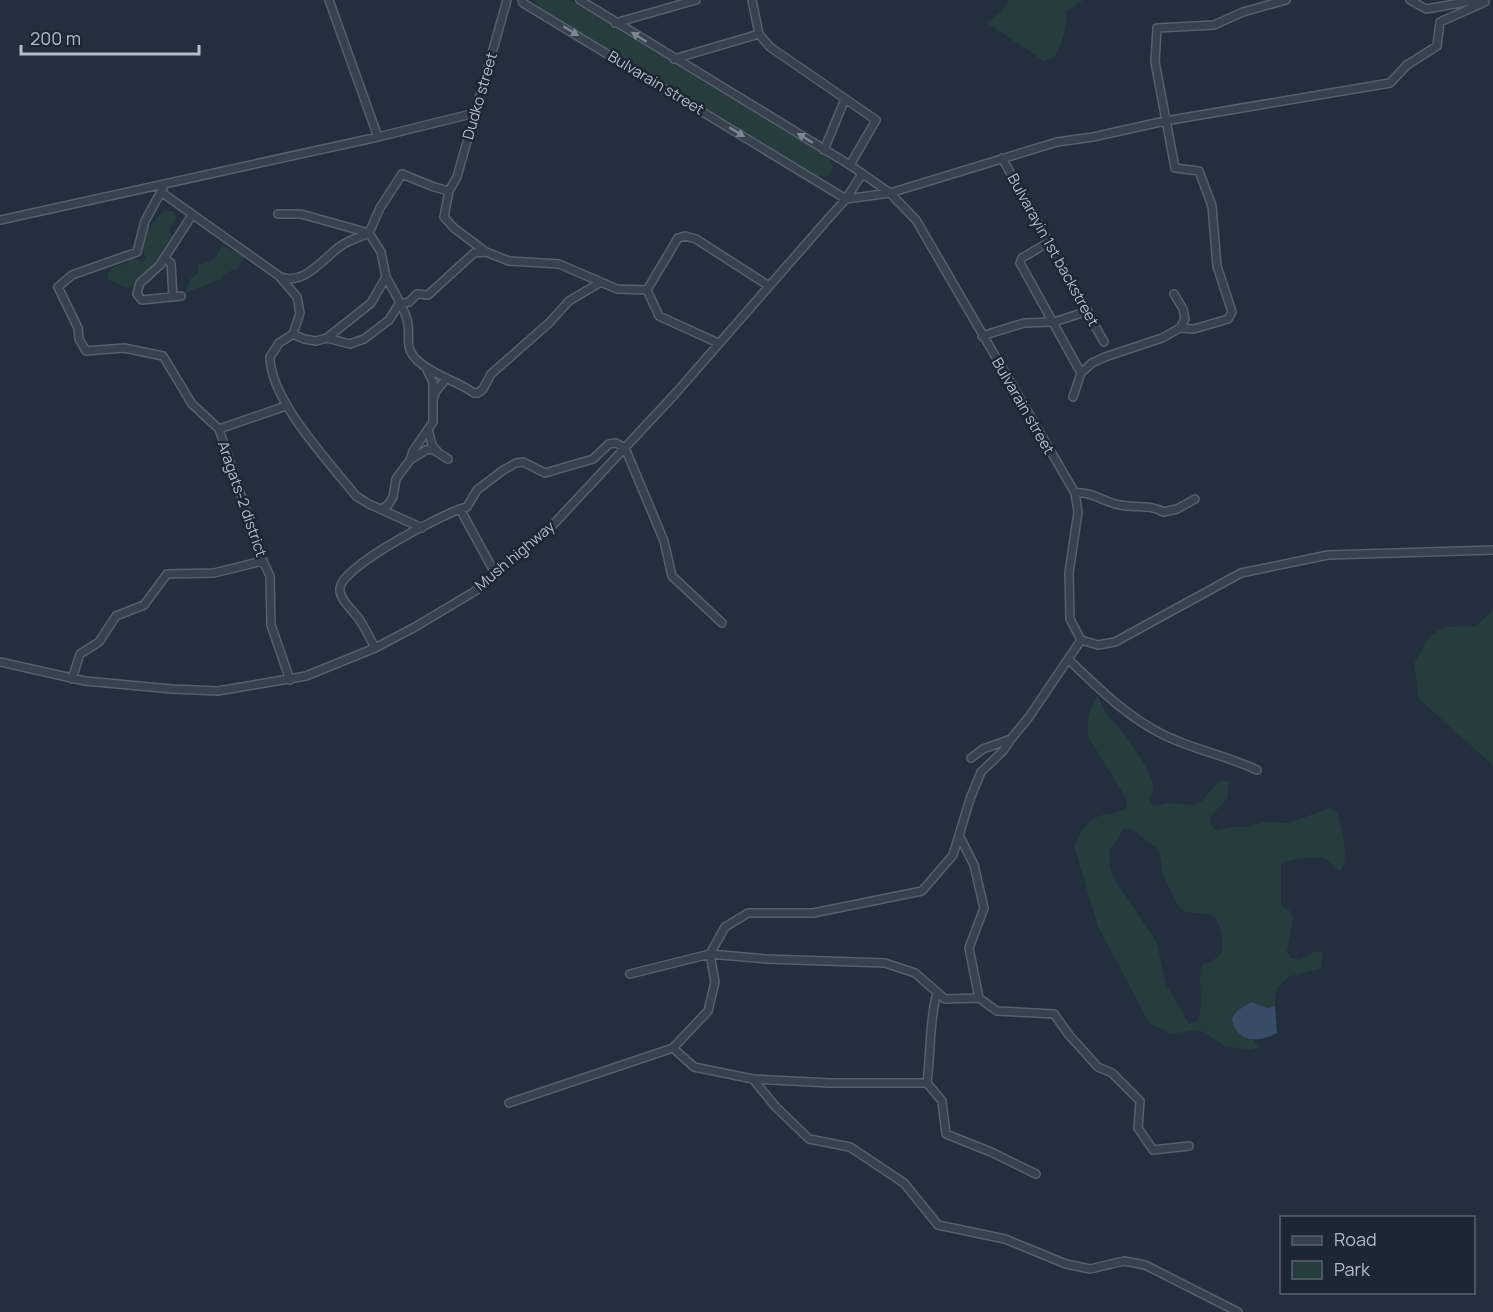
<svg xmlns="http://www.w3.org/2000/svg" width="1493" height="1312" font-family="Manrope,sans-serif">
  <style>
    .green { fill: #263c3f; fill-rule: evenodd }
    .water { fill: #394c67 }
    .lines { fill: none; stroke-linecap: round; stroke-linejoin: round }
    .minor-casing { stroke: #565f6c; stroke-width: 10 }
    .minor { stroke: #38414e; stroke-width: 7 }
    .oneway { fill: #7c8592 }
    .labels { text-anchor: middle; stroke-width: 5; stroke-linejoin: round; paint-order: stroke }
    .street-label { font-size: 15px; fill: #b4bcc9; stroke: #1d2633 }
  </style>
  <rect width="100%" height="100%" fill="#242f3e"/>
  <path class="green" d="M534,0H570L828,157L833,165L832,172L827,177L817,176L539,7Z
    M1009,0H1083L1067,11C1066,29 1063,42 1054,58L1044,61L987,23L1002,10Z
    M164,211H173C181,218 171,223 169,231L174,238C165,251 146,286 130,287C122,287 114,282 107,279C110,259 124,270 132,258L143,262L146,259C137,237 150,226 164,211Z
    M222,245L245,257L237,269L226,273L219,280L185,293L191,278L198,274V265C212,262 217,258 222,245Z
    M1493,610V765L1419,699L1414,664L1430,636L1444,627L1476,626Z
    M1098,697L1105,712L1122,731L1147,768L1153,785V792L1148,799L1153,806L1169,803L1194,805L1202,801L1218,782L1228,781V797L1212,815L1210,823L1215,830L1231,827H1249L1264,822L1289,823L1330,808L1337,813C1342,830 1350,856 1341,871C1333,868 1332,863 1326,859C1317,855 1289,859 1281,864V906L1289,910L1293,918L1287,952L1291,958L1300,960L1315,951L1323,953L1321,968L1288,977L1276,989L1275,1006L1267,1008L1251,1002L1239,1034L1254,1040L1258,1048L1250,1050L1225,1046L1204,1032L1196,1030L1171,1034L1149,1023L1098,926L1074,846C1080,833 1088,818 1103,815C1112,813 1118,813 1126,808L1127,800L1089,738C1086,725 1088,707 1098,697ZM1123,829H1132L1159,850L1163,875L1178,906L1185,912L1210,914L1217,919L1222,935V952L1217,958L1202,965C1196,983 1206,1004 1197,1021L1189,1024L1166,984L1156,941L1116,882L1110,866L1109,849L1114,845Z"/>
  <path class="water" d="M1251,1002L1267,1008L1275,1006L1277,1033C1259,1043 1236,1043 1232,1018L1237,1011Z"/>
  <g class="lines">
    <defs>
      <path id="minor" d="M329,0L378,137
        M522,0L523,3L846,199L890,193L1057,142L1093,137L1165,121L1390,83L1407,65L1437,46L1440,22L1485,2V0
        M580,0L850,165L890,193L916,220L1075,493L1078,512L1069,573L1070,619L1081,640
        M752,0L759,34L770,47L876,120L850,165
        M1410,0L1426,9L1477,0
        M615,23L696,0
        M674,59L759,34
        M824,150L845,99
        M1002,158L1104,342
        M163,188L145,221L137,252L72,275L58,287L78,328L79,339L86,351L124,348L163,356L192,404L219,429
        M161,192L279,276L297,297L300,313L293,334L279,343L270,357C270,400 330,463 356,496L369,504L422,528
        M278,214H301L369,233C360,237 350,240 342,245C324,257 305,286 281,277
        M0,220L378,137L475,113
        M1049,242L1022,258L1020,263L1081,373L1073,397
        M486,252L454,228L444,217L449,191L457,177L507,0
        M164,258L171,263L173,297
        M386,277C393,290 402,304 407,319C412,336 402,346 418,361C434,376 456,380 474,393H478L483,389L491,374L549,323L569,301L601,282
        M647,290L678,238L685,236L696,239L769,286
        M1174,294L1183,309L1185,319L1180,328
        M181,296L142,300L137,294L140,283L160,265L192,215
        M293,334L304,339L316,341L327,338L371,303L386,277L381,252L369,233L380,208L402,174L434,187L449,191
        M982,336L1024,323L1054,322L1088,311
        M327,338L350,344L364,339L389,320L399,304L409,302L417,294L428,295L474,253L486,252L509,261L559,264L617,289L647,290L659,316L718,343
        M427,370L433,382V397
        M1081,373L1092,363L1105,357L1162,338L1180,328L1194,329L1228,319L1232,312L1217,266L1212,206L1199,171L1175,168L1155,62L1157,28L1214,25L1243,12L1286,0
        M286,406L219,429L263,561L270,576L271,625L290,680
        M428,429L432,445L437,451
        M410,460L426,450L432,449L448,459
        M1075,493C1091,491 1104,502 1120,505C1135,508 1150,504 1163,512L1177,509L1195,499
        M381,509L388,505L393,497L396,479L410,460L413,451L433,422V399L436,391L446,379
        M460,509L496,575
        M1081,640L1098,645L1115,642L1241,573L1328,555L1493,550
        M375,648C370,638 365,628 359,619C353,610 339,600 340,588C342,566 445,512 467,507L477,490L502,471L516,463L523,462L545,473L593,459L609,444L616,443L625,448L664,541L672,576L722,623
        M1068,659C1098,688 1128,718 1166,736C1195,750 1228,756 1257,770
        M0,662L85,681L172,689L218,691L306,676L375,648L415,627L477,590L551,527L675,394L827,220L846,199L862,174
        M72,679L80,654L99,642L116,616L144,605L167,574L214,573L263,561
        M971,758L983,749L1011,739L1029,717L1081,640
        M959,835L974,865L984,908L969,948L979,998
        M630,974L710,954L766,959L885,963L915,973L945,999L979,998L997,1011L1054,1014L1069,1035L1098,1067L1112,1073L1140,1101L1138,1128L1153,1150L1189,1146
        M673,1048L708,1011L715,982L710,954L725,927L748,913H813L922,891L953,855L970,799L981,772L1003,751L1011,739
        M753,1079L775,1106L809,1139L850,1147L904,1183L938,1225L1005,1239L1066,1264L1090,1269L1124,1261L1145,1265L1238,1312
        M927,1083C931,1052 929,1022 937,992
        M509,1103L673,1048L694,1067L753,1079L830,1083H927L942,1101L946,1134L991,1152L1036,1174"/>
    </defs>
    <use href="#minor" class="minor-casing"/>
    <use href="#minor" class="minor"/>
  </g>
  <defs><path id="oneway-solid" d="M-6-.8H1V-3.2L6.5 0L1 3.2V.8H-6Z" transform="scale(1.5)"/></defs>
  <g class="oneway">
    <use href="#oneway-solid" transform="translate(571 31) rotate(31)"/>
    <use href="#oneway-solid" transform="translate(639 37) rotate(-148)"/>
    <use href="#oneway-solid" transform="translate(737 132) rotate(31)"/>
    <use href="#oneway-solid" transform="translate(805 138) rotate(-149)"/>
  </g>
  <g class="labels">
    <g class="street-label">
      <text transform="translate(656 83) rotate(31)" y="5">Bulvarain street</text>
      <text transform="translate(480 96) rotate(-74)" y="5">Dudko street</text>
      <text transform="translate(1053 250) rotate(61)" y="5">Bulvarayin 1st backstreet</text>
      <text transform="translate(1023 406) rotate(60)" y="5">Bulvarain street</text>
      <text transform="translate(242 499) rotate(71)" y="5">Aragats-2 district</text>
      <text transform="translate(515 556) rotate(-40)" y="5">Mush highway</text>
    </g>
  </g>
  <rect x="1280" y="1216" width="195" height="78" fill="#1d2633" stroke="#59626f" stroke-width="1.5"/>
  <rect x="1292" y="1236" width="30" height="9" fill="#38414e" stroke="#59626f" stroke-width="1.5"/>
  <text x="1334" y="1246" font-size="18" fill="#b4bcc9">Road</text>
  <rect x="1292" y="1261" width="30" height="18" fill="#263c3f" stroke="#59626f" stroke-width="1.5"/>
  <text x="1334" y="1276" font-size="18" fill="#b4bcc9">Park</text>
  <path d="M21 45v9h178v-9" fill="none" stroke="#b4bcc9" stroke-width="3"/>
  <text x="30" y="45" font-size="18" fill="#b4bcc9" stroke="#1d2633" stroke-width="4.5" paint-order="stroke">200 m</text>
</svg>
